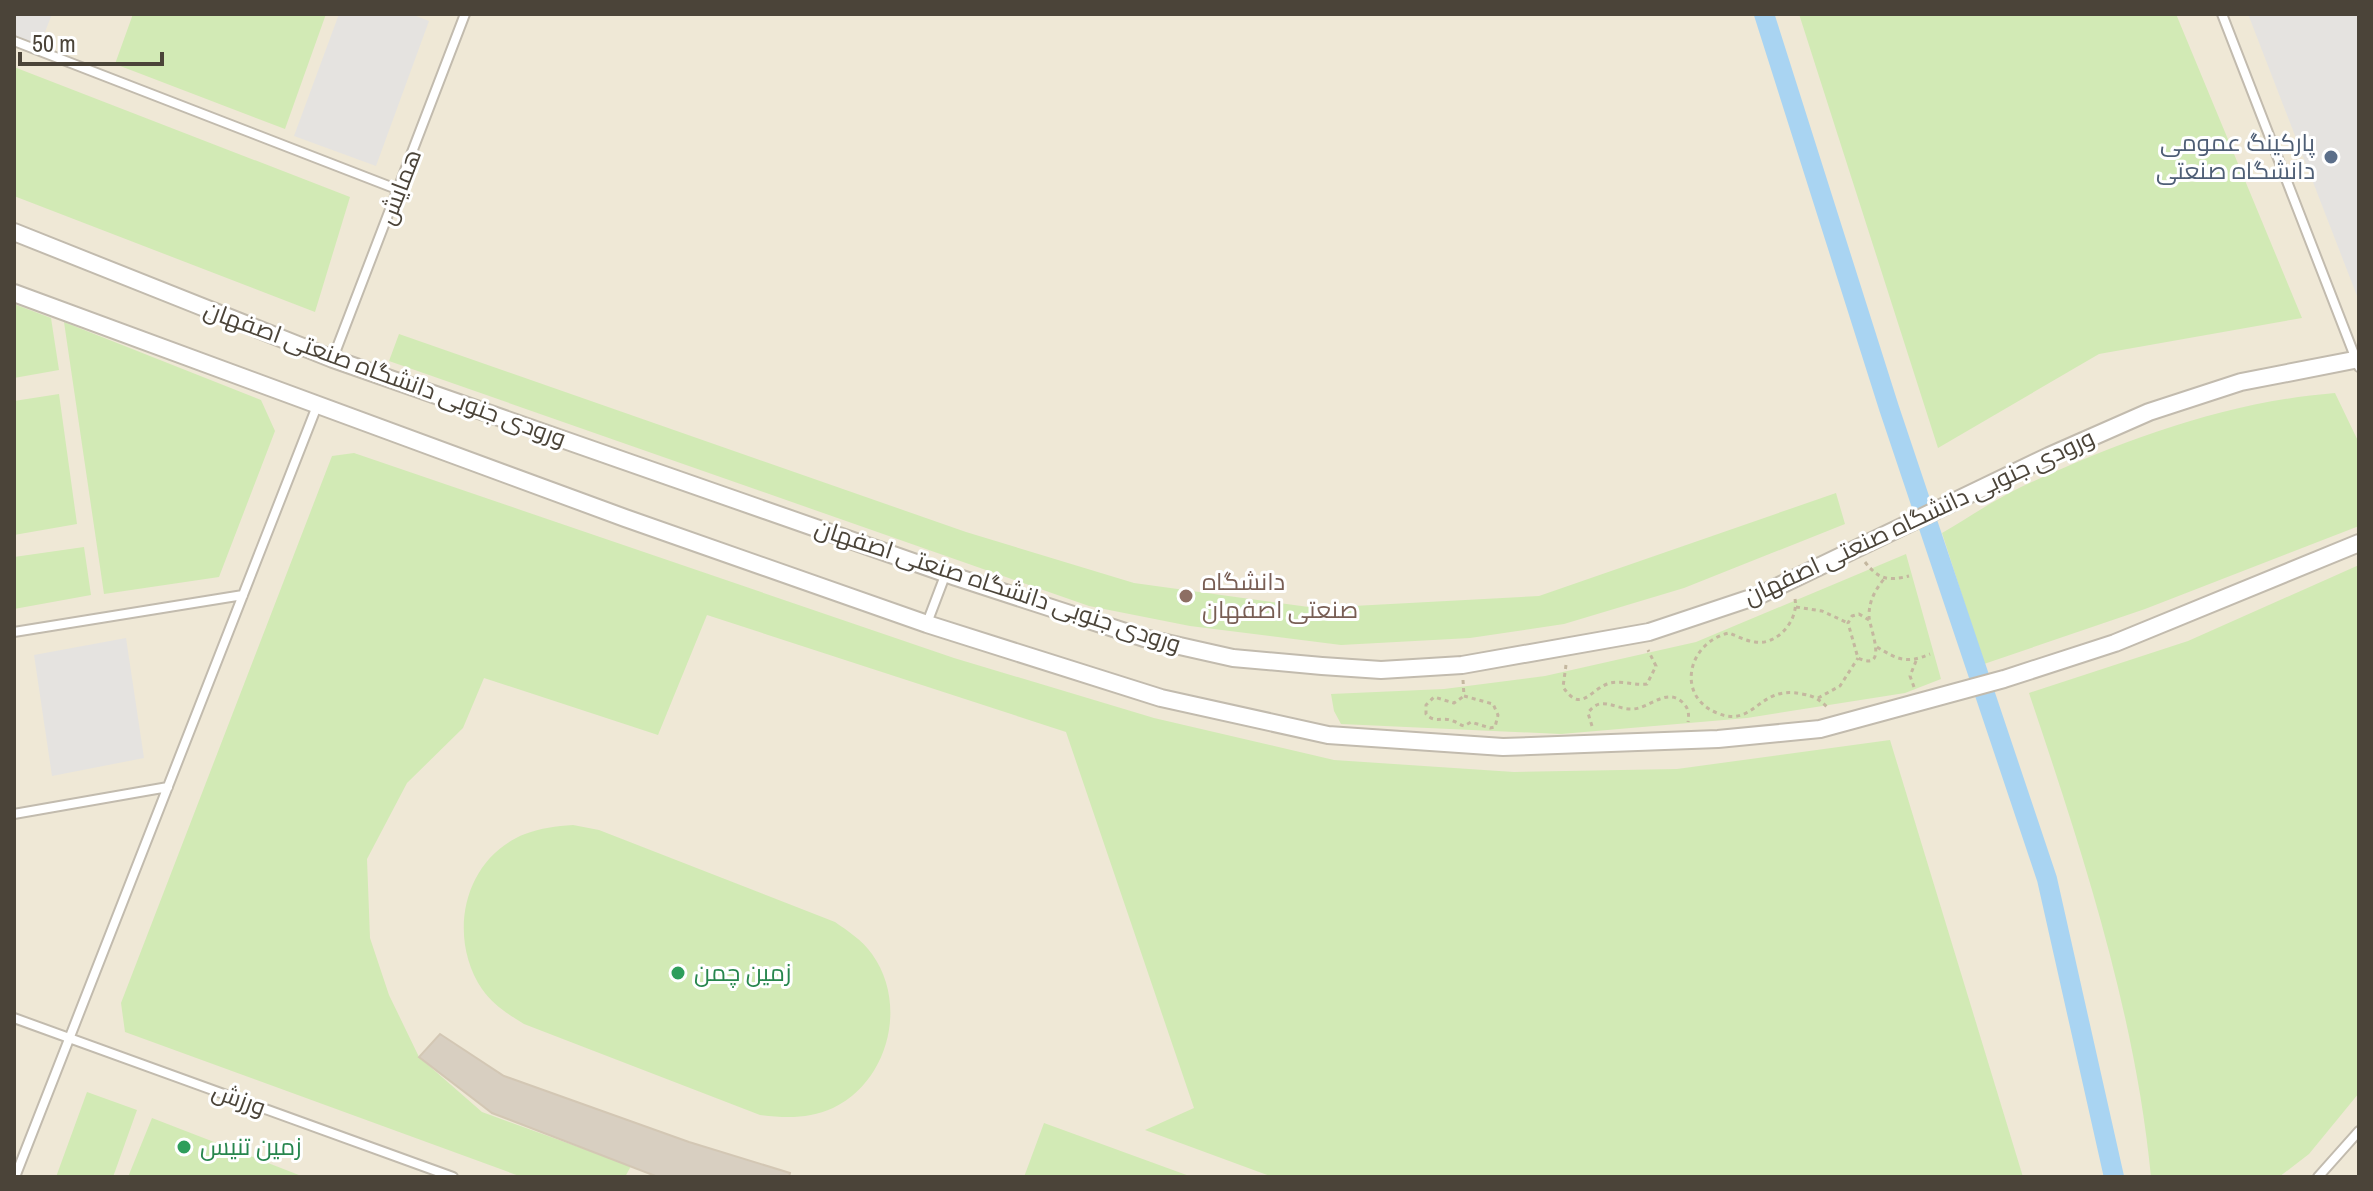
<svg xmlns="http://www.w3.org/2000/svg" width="2373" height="1191" font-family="'Archivo Narrow',Cairo,sans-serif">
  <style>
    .education { fill: #efe8d6 }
    .green { fill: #d2eab5 }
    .parking { fill: #e5e3e0 }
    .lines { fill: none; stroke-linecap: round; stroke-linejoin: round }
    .canal { stroke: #a9d4f2; stroke-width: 20 }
    .building { fill: #d8cfc1; stroke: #d3c7b4; stroke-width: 2 }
    .service-casing { stroke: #c2bbae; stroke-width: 12 }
    .minor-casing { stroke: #c2bbae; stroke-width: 20 }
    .path { stroke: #c4b79f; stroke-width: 3; stroke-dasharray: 4 4; stroke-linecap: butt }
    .service { stroke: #fff; stroke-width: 8 }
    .minor { stroke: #fff; stroke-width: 16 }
    .service-dot { fill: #5c6f8a; stroke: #fff; stroke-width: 3 }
    .education-dot { fill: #8d6e63; stroke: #fff; stroke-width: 3 }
    .leisure-dot { fill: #2e9e5b; stroke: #fff; stroke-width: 3 }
    .labels { text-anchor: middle; stroke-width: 6; stroke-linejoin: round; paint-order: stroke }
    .service-label { font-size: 24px; fill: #4e5e75; stroke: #fff; text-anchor: end }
    .street-label { font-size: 24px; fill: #4b4439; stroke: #fff }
    .education-label { font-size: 24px; fill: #785e54; stroke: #fff; text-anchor: start }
    .leisure-label { font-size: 24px; fill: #27864d; stroke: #fff; text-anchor: start }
  </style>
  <rect width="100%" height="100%" fill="#f6f3ec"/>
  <path class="education" d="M14,14H2359V1177H14Z"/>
  <path class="green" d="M133,14H326L285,129L115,64Z
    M1799,14H2176L2302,318L2099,354L1938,448Z
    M14,67L350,197L315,312L14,196Z
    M14,304L51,318L59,370L14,378Z
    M64,322L261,400L275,431L219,577L104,594Z
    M399,334L966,532L1134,583L1316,608L1539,596L1836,493L1845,524L1684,588L1564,624L1470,638L1341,645L1190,626L1089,606L389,361Z
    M2335,393L2359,443V526L2145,609L1984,664L1942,533C1968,518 1994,500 2021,487C2121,441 2224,402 2335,393Z
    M59,394L77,524L14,535V401Z
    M354,453L954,658L1154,718L1334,760L1514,772L1677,769L1890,740L2023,1177H1273L1145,1130L1194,1108L1066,732L707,615L658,735L484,678L463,728L407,783L367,859L370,938L389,995L419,1057L482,1112L631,1166L625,1177H522L125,1032L121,1003L332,456Z
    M84,547L91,595L14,609V557Z
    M1906,554L1941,679L1905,693L1747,718L1561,734L1341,724L1334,711L1331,694L1444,689L1545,676L1696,642Z
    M2359,565V1093L2309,1154L2279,1177H2151C2135,1011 2082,851 2029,693L2188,641Z
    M573,825L599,830L835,922C848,931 862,940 872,954C908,1004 889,1081 833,1108C809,1119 785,1118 760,1115L524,1024C508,1014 493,1005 482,989C447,937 463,858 525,834C541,828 556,826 573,825Z
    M87,1092L137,1110L113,1177H56Z
    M152,1118L304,1177H128Z
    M1044,1123L1192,1177H1024Z"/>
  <path class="parking" d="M14,14H52L38,50L14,41Z
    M339,14H411L429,21L376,166L294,136Z
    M2248,14H2359V301Z
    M126,638L144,758L52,776L34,655Z"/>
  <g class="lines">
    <path class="canal" d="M1764,14L1889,408L2047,879L2114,1177"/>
  </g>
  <path class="building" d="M440,1034L504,1076L689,1142L790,1173L789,1177H658L492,1113L419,1057Z"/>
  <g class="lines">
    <defs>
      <path id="service" d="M2222,14L2359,367
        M14,41L399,190
        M333,358L465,14
        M927,623L946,573
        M14,632L243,595
        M14,814L168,787
        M14,1018L453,1177
        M15,1177L317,406
        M2318,1177L2359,1131"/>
      <path id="minor" d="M14,232L333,359L956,577L1144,638L1233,658L1322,666L1381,670L1462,665L1649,632L1760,595L2049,456L2149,412L2241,382L2359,359
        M14,293L625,518L927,624L1161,698L1328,735L1503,747L1718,739L1820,729L2004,679L2115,643L2359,543"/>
    </defs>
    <use href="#service" class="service-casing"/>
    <use href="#minor" class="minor-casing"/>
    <path class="path" d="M1865,562C1879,580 1888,581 1909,576
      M1795,599C1799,620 1777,646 1755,642C1746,641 1737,636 1729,633C1688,642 1675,696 1717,713C1755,729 1758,684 1802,694C1814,696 1819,699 1828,708
      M1796,607L1822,611L1848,623
      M1869,620L1859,614L1852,616L1848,623L1858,658C1890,673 1869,627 1869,616C1869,601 1875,590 1884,579
      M1877,647C1898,660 1907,664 1930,654
      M1566,665L1563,687C1581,713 1588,692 1607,684C1619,679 1635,686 1647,684L1656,666L1648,650
      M1463,680L1464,696
      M1914,687L1910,676L1916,661
      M1464,696L1493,704L1498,715L1495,727L1490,728L1471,722L1464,726C1460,725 1457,722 1453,721C1442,716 1435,724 1426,714V705L1434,697L1454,703Z
      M1818,698L1840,686L1858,658
      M1592,726L1588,713C1601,694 1615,710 1633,709C1651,708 1668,685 1685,705C1689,710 1689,716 1688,722"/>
    <use href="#service" class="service"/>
    <use href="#minor" class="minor"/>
  </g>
  <circle class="service-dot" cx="2331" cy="157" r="8"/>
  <circle class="education-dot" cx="1186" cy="596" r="8"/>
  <g class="leisure-dot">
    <circle cx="678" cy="973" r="8"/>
    <circle cx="184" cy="1147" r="8"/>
  </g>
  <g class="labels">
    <g class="service-label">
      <text x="2315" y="151">پارکینگ عمومی<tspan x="2315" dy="28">دانشگاه صنعتی</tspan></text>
    </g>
    <g class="street-label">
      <text transform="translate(400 187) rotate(-69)" y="8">همایش</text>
      <text transform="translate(385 374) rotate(20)" y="8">ورودی جنوبی دانشگاه صنعتی اصفهان</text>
      <text transform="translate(1919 517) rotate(-25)" y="8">ورودی جنوبی دانشگاه صنعتی اصفهان</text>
      <text transform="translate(998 586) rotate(18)" y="8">ورودی جنوبی دانشگاه صنعتی اصفهان</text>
      <text transform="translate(239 1099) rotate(20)" y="8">ورزش</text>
    </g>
    <g class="education-label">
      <text x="1202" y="590">دانشگاه<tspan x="1202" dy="28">صنعتی اصفهان</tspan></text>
    </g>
    <g class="leisure-label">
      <text x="694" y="981">زمین چمن</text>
      <text x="200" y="1155">زمین تنیس</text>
    </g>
  </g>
  <rect width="2373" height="1191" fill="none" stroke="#4b4439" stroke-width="32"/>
  <path d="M20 52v12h142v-12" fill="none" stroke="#4b4439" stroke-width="4"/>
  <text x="32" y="52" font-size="24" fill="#4b4439" stroke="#ffffff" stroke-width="6" paint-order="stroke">50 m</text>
</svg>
